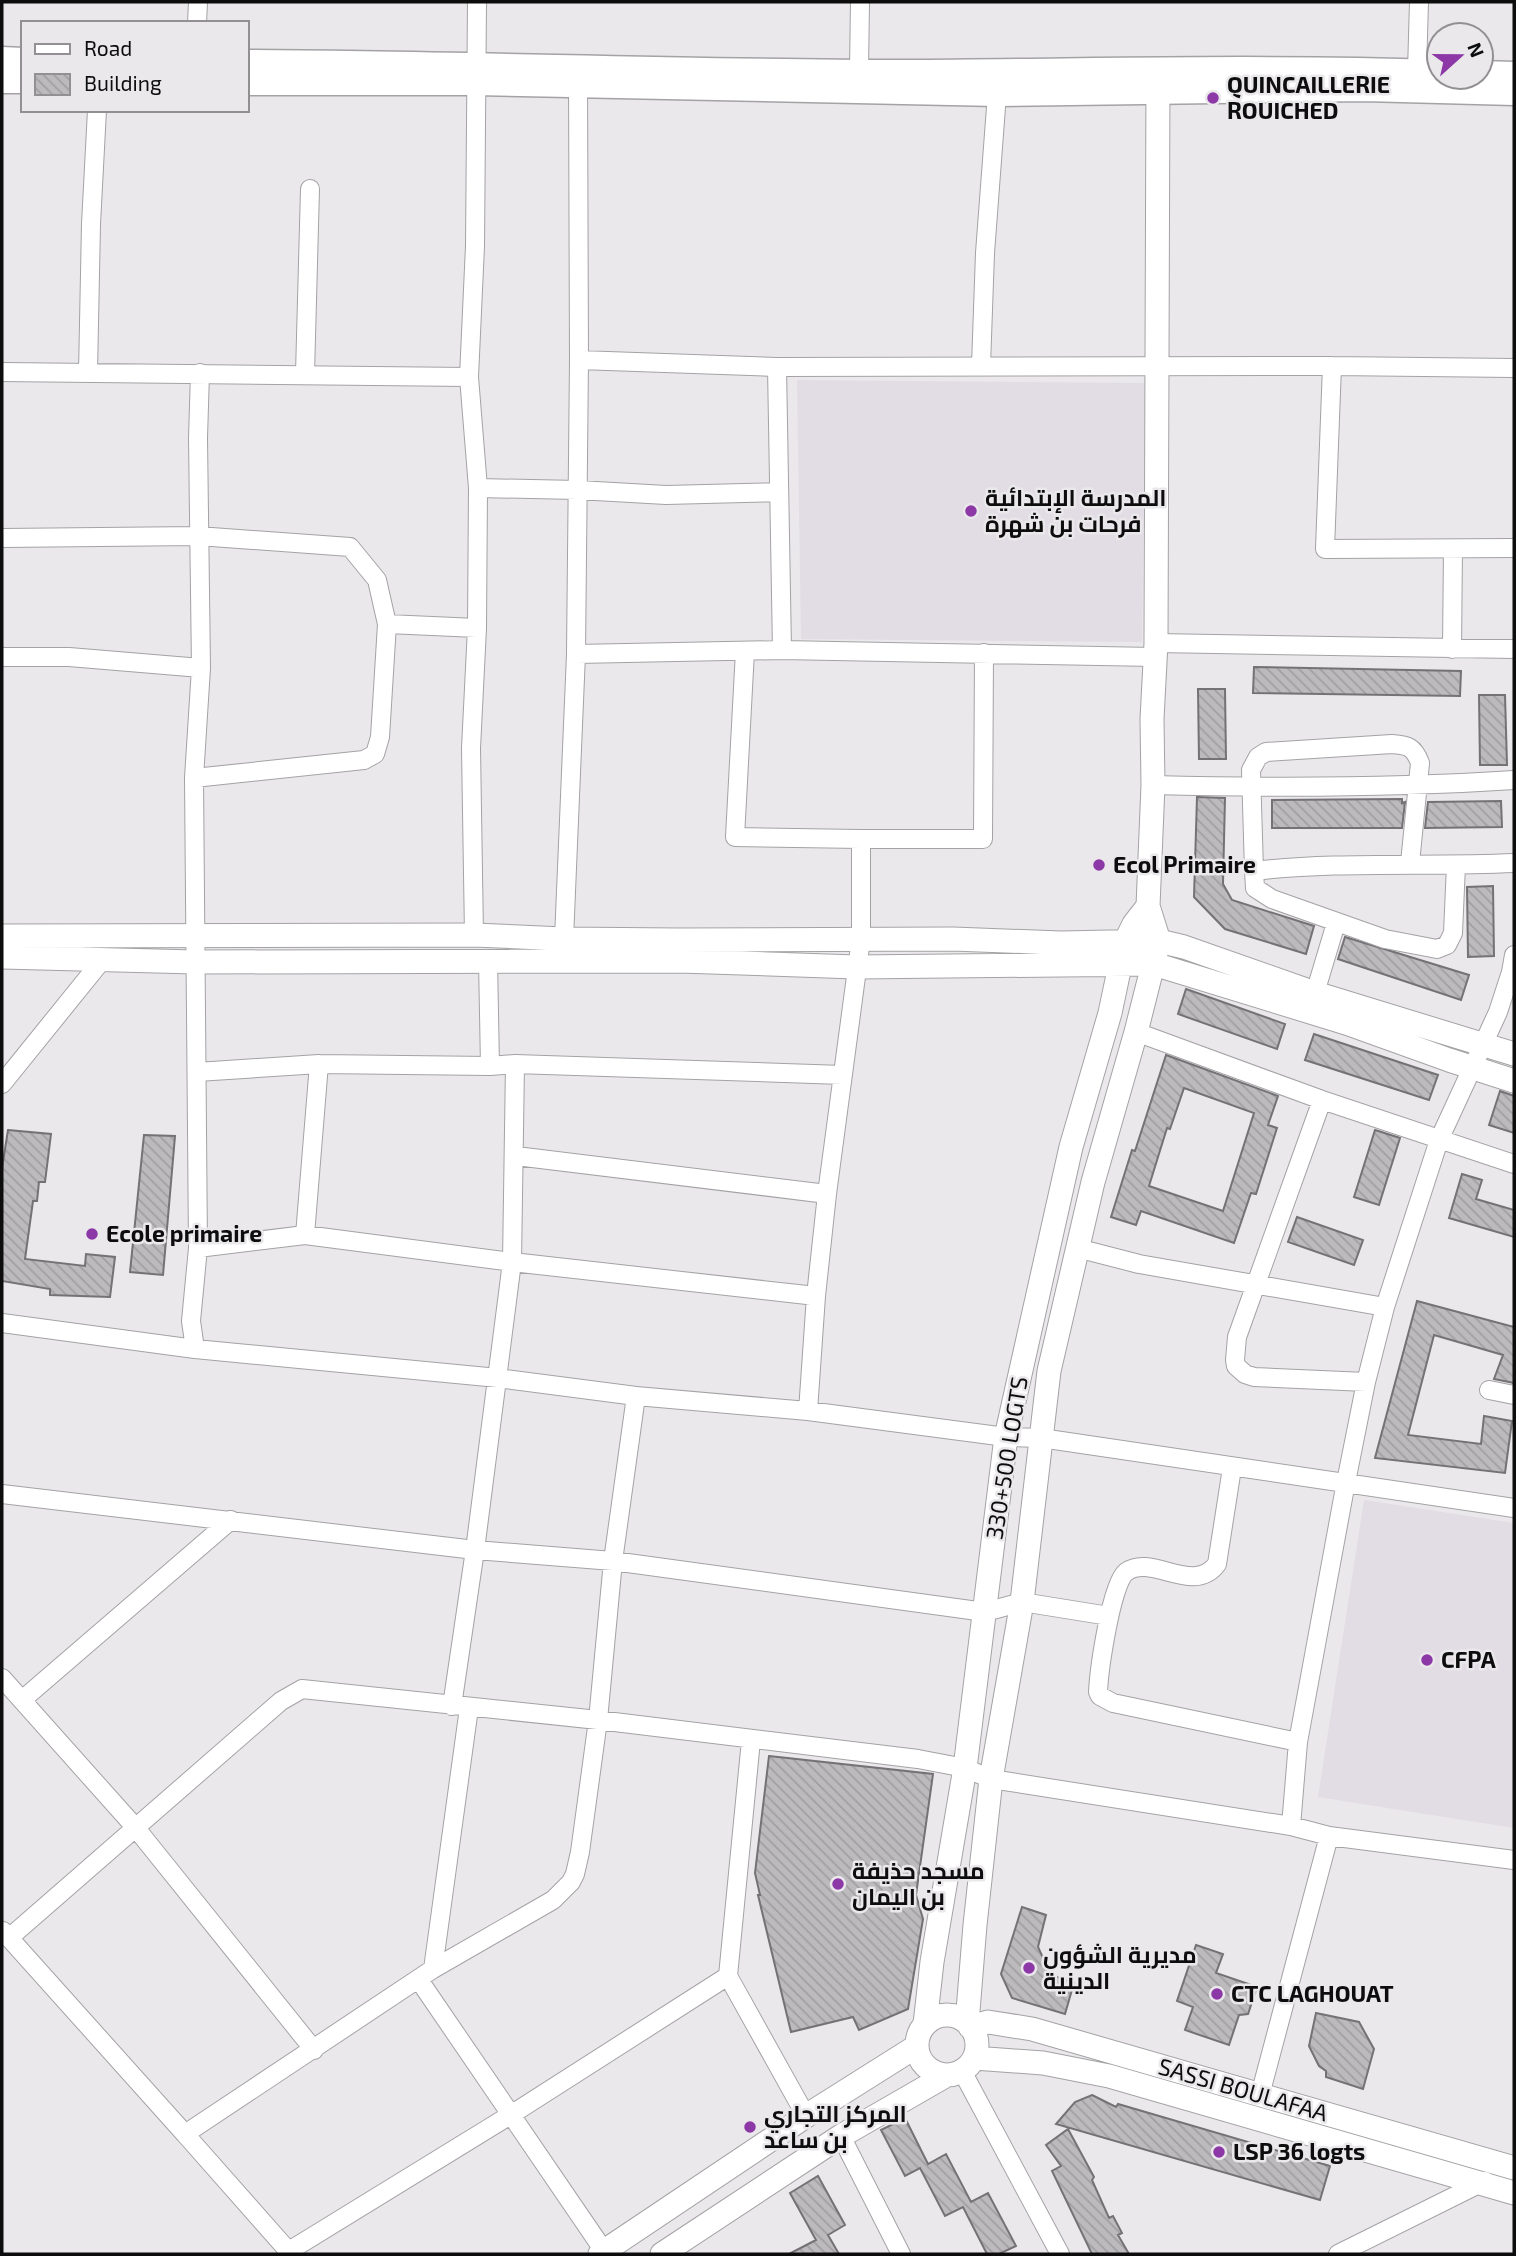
<svg xmlns="http://www.w3.org/2000/svg" width="1516" height="2256" font-family="'Exo 2',Cairo,sans-serif">
  <style>
    .built { fill: #e2dce5 }
    .building { fill: url(#building-back-hatch); stroke: #747275; stroke-width: 2; fill-rule: evenodd }
    .lines { fill: none; stroke-linecap: round; stroke-linejoin: round }
    .minor-casing { stroke: #a4a2a5; stroke-width: 20 }
    .tertiary-casing { stroke: #a4a2a5; stroke-width: 25 }
    .secondary-casing { stroke: #a4a2a5; stroke-width: 27 }
    .minor { stroke: #fff; stroke-width: 18 }
    .tertiary { stroke: #fff; stroke-width: 23 }
    .secondary { stroke: #fff; stroke-width: 24 }
    .poi-dot { fill: #8c38a6; stroke: #eae8eb; stroke-width: 2.5 }
    .labels { text-anchor: middle; stroke-width: 5; stroke-linejoin: round; paint-order: stroke }
    .poi-label { font-size: 23px; font-weight: bold; fill: #0d0d0e; stroke: #eae8eb; text-anchor: start }
    .street-label { font-size: 23px; fill: #0d0d0e; stroke: #eae8eb }
  </style>
  <defs>
    <pattern id="building-back-hatch" width="6" height="6" patternUnits="userSpaceOnUse" patternTransform="scale(1.75)"><rect width="6" height="6" fill="#bcbabd"/><path d="M-1 5l2 2M0 0l6 6M5-1l2 2" fill="none" stroke="#a09fa1"/></pattern>
  </defs>
  <rect width="100%" height="100%" fill="#eae8eb"/>
  <path class="built" d="M797,380L1145,383L1142,642L801,639Z
    M1364,1500L1514,1523V1828L1318,1797Z"/>
  <path class="building" d="M1254,667L1461,671L1460,696L1253,693Z
    M1198,689H1225L1226,759H1199Z
    M1479,695H1505L1507,765H1480Z
    M1197,797L1225,798L1223,884L1232,900L1314,926L1306,954L1225,929L1194,897Z
    M1402,799V803L1405,802L1402,828H1272V800Z
    M1501,801L1502,827L1425,828L1428,802Z
    M1493,886L1494,956L1468,957L1467,887Z
    M1345,937L1469,975L1461,1000L1338,959Z
    M1186,989L1285,1024L1277,1049L1178,1014Z
    M1314,1034L1438,1075L1429,1100L1305,1060Z
    M1166,1055L1278,1096L1268,1125L1277,1128L1256,1194L1251,1193L1234,1243L1141,1211L1136,1225L1111,1217L1132,1150L1135,1151ZM1184,1088L1254,1113L1223,1211L1149,1186L1167,1128L1170,1129Z
    M1500,1091L1514,1096V1133L1489,1125Z
    M8,1130L51,1134L45,1182H39L37,1201H33L25,1259L85,1266L86,1254L115,1257L110,1297L50,1295V1289L2,1281V1168Z
    M1375,1130L1400,1138L1379,1205L1354,1197Z
    M144,1135L175,1136L163,1275L130,1272Z
    M1462,1174L1482,1180L1476,1199L1514,1210V1237L1449,1218Z
    M1297,1217L1363,1240L1354,1265L1288,1242Z
    M1417,1301L1514,1327V1383L1494,1379L1503,1355L1434,1335L1408,1435L1481,1444L1484,1416L1512,1421L1505,1473L1375,1458Z
    M769,1756L933,1774L916,1895L923,1919L908,2009L859,2030L853,2017L791,2032L758,1895H760L755,1873Z
    M1022,1907L1046,1915L1038,1947L1051,1975L1074,1983L1065,2014L1012,1998L1001,1974Z
    M1196,1945L1223,1954L1216,1973L1257,1987L1248,2014L1239,2015L1229,2045L1185,2030L1193,2007L1177,2001Z
    M1316,2013L1359,2022L1374,2049L1363,2089L1326,2077V2071L1319,2066L1309,2046Z
    M1092,2095L1116,2107L1118,2104L1330,2166L1320,2200L1056,2124L1075,2102Z
    M905,2118L928,2164L946,2154L971,2202L988,2193L1016,2246L999,2254H987L963,2207L945,2216L920,2168L905,2176L881,2130Z
    M1068,2129L1094,2177L1092,2180L1109,2218L1113,2216L1122,2233L1118,2235L1129,2254H1092L1052,2171L1061,2166L1046,2145Z
    M818,2176L845,2225L828,2235L839,2254H789L816,2240L790,2193Z"/>
  <g class="lines">
    <defs>
      <path id="minor" d="M197,23L198,2
        M859,70L860,2
        M1417,71L1419,2
        M579,360L777,367L1332,366L1514,368
        M981,366L985,253L997,94
        M1332,366L1325,549L1514,548
        M777,367L782,650
        M2,372L469,377
        M88,373L91,224L97,110
        M305,374L310,189
        M478,488L578,490L666,495L779,492
        M2,538L198,536L350,547L377,580L387,624L477,628
        M1156,643L1514,649
        M1452,649L1453,549
        M745,651L735,837L861,839V939L827,1194L816,1296L808,1411
        M576,654L782,650L1155,657
        M2,657H69L201,668
        M194,778L364,760L375,754L380,737L387,624
        M1153,785C1274,788 1394,788 1514,780
        M861,839H983L984,653
        M1410,863L1420,763C1414,747 1408,745 1392,744L1266,752L1258,757L1251,770L1254,871C1340,861 1427,867 1514,863
        M1254,871L1255,888L1272,899L1385,939L1437,949L1447,945L1453,933L1456,865
        M474,935L471,748L477,628L478,488L469,377L475,246L477,2
        M564,939L576,654L579,360L578,74
        M488,960L490,1066
        M1315,993L1336,923
        M1136,1032L1322,1100L1514,1164
        M197,1072L319,1064L490,1066L515,1064L843,1075
        M2,1084L103,959
        M1322,1100L1237,1337L1235,1360L1236,1366L1245,1374L1254,1377L1366,1382
        M516,1156L827,1194
        M305,1235L319,1064
        M198,1248L305,1235L512,1262L816,1296
        M1077,1248L1139,1264L1385,1307
        M2,1323L195,1349L498,1378L636,1396L808,1411L1006,1437L1041,1438L1514,1508
        M195,1349L191,1321L198,1248L194,778L201,668L198,438L200,373
        M1489,1390L1514,1395
        M1232,1468L1217,1564C1193,1596 1152,1553 1126,1572C1111,1584 1099,1671 1098,1692L1100,1696L1113,1703L1298,1742
        M2,1494L475,1550L613,1561L985,1612L1022,1602L1109,1616
        M2,1678L135,1827L314,2050
        M22,1700L231,1520
        M452,1706L475,1550L512,1262L515,1064
        M1291,1826L1298,1742L1346,1482L1366,1382L1385,1307L1439,1140L1498,1012L1511,972L1514,955
        M3,1931L185,2134
        M9,1938L281,1701L302,1689L598,1720L918,1759L965,1768L991,1779L1291,1826L1329,1836L1514,1860
        M433,1969L469,1708
        M728,1976L751,1740
        M419,1980L604,2251
        M962,2071L1060,2254
        M1260,2095L1329,1836
        M841,2136L901,2254
        M289,2251L512,2114L728,1976L806,2116
        M291,2254L185,2134L433,1969L553,1900L571,1882L575,1874L580,1852L598,1720L613,1561L636,1396
        M1338,2254L1485,2181"/>
      <path id="tertiary" d="M2,936L474,935L564,939L678,940L953,939L1061,943L1159,941L1184,947L1315,993L1514,1054
        M2,957L195,962L680,961L856,967L1154,964L1346,1023L1449,1060L1514,1081
        M917 2045a30 30 0 1 1 60 0a30 30 0 1 1-60 0Z
        M967,2023L975,1925L991,1779L1022,1602L1049,1371L1093,1182L1136,1032L1159,941L1148,906L1153,785L1152,719L1156,643L1158,74
        M925,2024L932,1962L965,1768L1006,1437L1071,1147L1110,1013L1125,942L1134,924L1148,906
        M970,2027L988,2022L1032,2029L1514,2168
        M974,2058L1043,2063L1109,2076L1514,2193
        M600,2254L806,2116L917,2046
        M662,2254L841,2136L947,2075"/>
      <path id="secondary" d="M2,59L23,60
        M247,62C466,63 686,72 906,72C1084,71 1261,66 1439,72
        M1481,73L1514,74
        M2,81H23
        M247,83H475L997,94L1364,89L1514,93"/>
    </defs>
    <use href="#minor" class="minor-casing"/>
    <use href="#tertiary" class="tertiary-casing"/>
    <use href="#secondary" class="secondary-casing"/>
    <use href="#minor" class="minor"/>
    <use href="#tertiary" class="tertiary"/>
    <use href="#secondary" class="secondary"/>
  </g>
  <g class="poi-dot">
    <circle cx="1213" cy="98" r="7"/>
    <circle cx="971" cy="511" r="7"/>
    <circle cx="1099" cy="865" r="7"/>
    <circle cx="92" cy="1234" r="7"/>
    <circle cx="1427" cy="1660" r="7"/>
    <circle cx="838" cy="1884" r="7"/>
    <circle cx="1029" cy="1968" r="7"/>
    <circle cx="1217" cy="1994" r="7"/>
    <circle cx="750" cy="2127" r="7"/>
    <circle cx="1219" cy="2152" r="7"/>
  </g>
  <g class="labels">
    <g class="poi-label">
      <text x="1227" y="93">QUINCAILLERIE<tspan x="1227" dy="26">ROUICHED</tspan></text>
      <text x="985" y="506">المدرسة الإبتدائية<tspan x="985" dy="26">فرحات بن شهرة</tspan></text>
      <text x="1113" y="873">Ecol Primaire</text>
      <text x="106" y="1242">Ecole primaire</text>
      <text x="1441" y="1668">CFPA</text>
      <text x="852" y="1879">مسجد حذيفة<tspan x="852" dy="26">بن اليمان</tspan></text>
      <text x="1043" y="1963">مديرية الشؤون<tspan x="1043" dy="26">الدينية</tspan></text>
      <text x="1231" y="2002">CTC LAGHOUAT</text>
      <text x="764" y="2122">المركز التجاري<tspan x="764" dy="26">بن ساعد</tspan></text>
      <text x="1233" y="2160">LSP 36 logts</text>
    </g>
    <g class="street-label">
      <text transform="translate(1007 1458) rotate(-81)" y="8">330+500 LOGTS</text>
      <text transform="translate(1243 2090) rotate(16)" y="8">SASSI BOULAFAA</text>
    </g>
  </g>
  <rect width="1516" height="2256" fill="none" stroke="#0d0d0e" stroke-width="7"/>
  <rect x="21" y="21" width="228" height="91" fill="#eae8eb" stroke="#929093" stroke-width="2"/>
  <rect x="35" y="44" width="35" height="10" fill="#ffffff" stroke="#929093" stroke-width="2"/>
  <text x="84" y="56" font-size="21" fill="#0d0d0e">Road</text>
  <rect x="35" y="74" width="35" height="21" fill="url(#building-back-hatch)" stroke="#929093" stroke-width="2"/>
  <text x="84" y="91" font-size="21" fill="#0d0d0e">Building</text>
  <g transform="translate(1460 56) rotate(69)"><circle r="33" fill="#eae8eb" stroke="#929093" stroke-width="2"/>
  <path d="M0-5L12 26L0 18L-12 26Z" fill="#8c38a6"/>
  <text y="-10" font-size="19" font-weight="bold" text-anchor="middle" fill="#0d0d0e">N</text>
  </g>
</svg>
